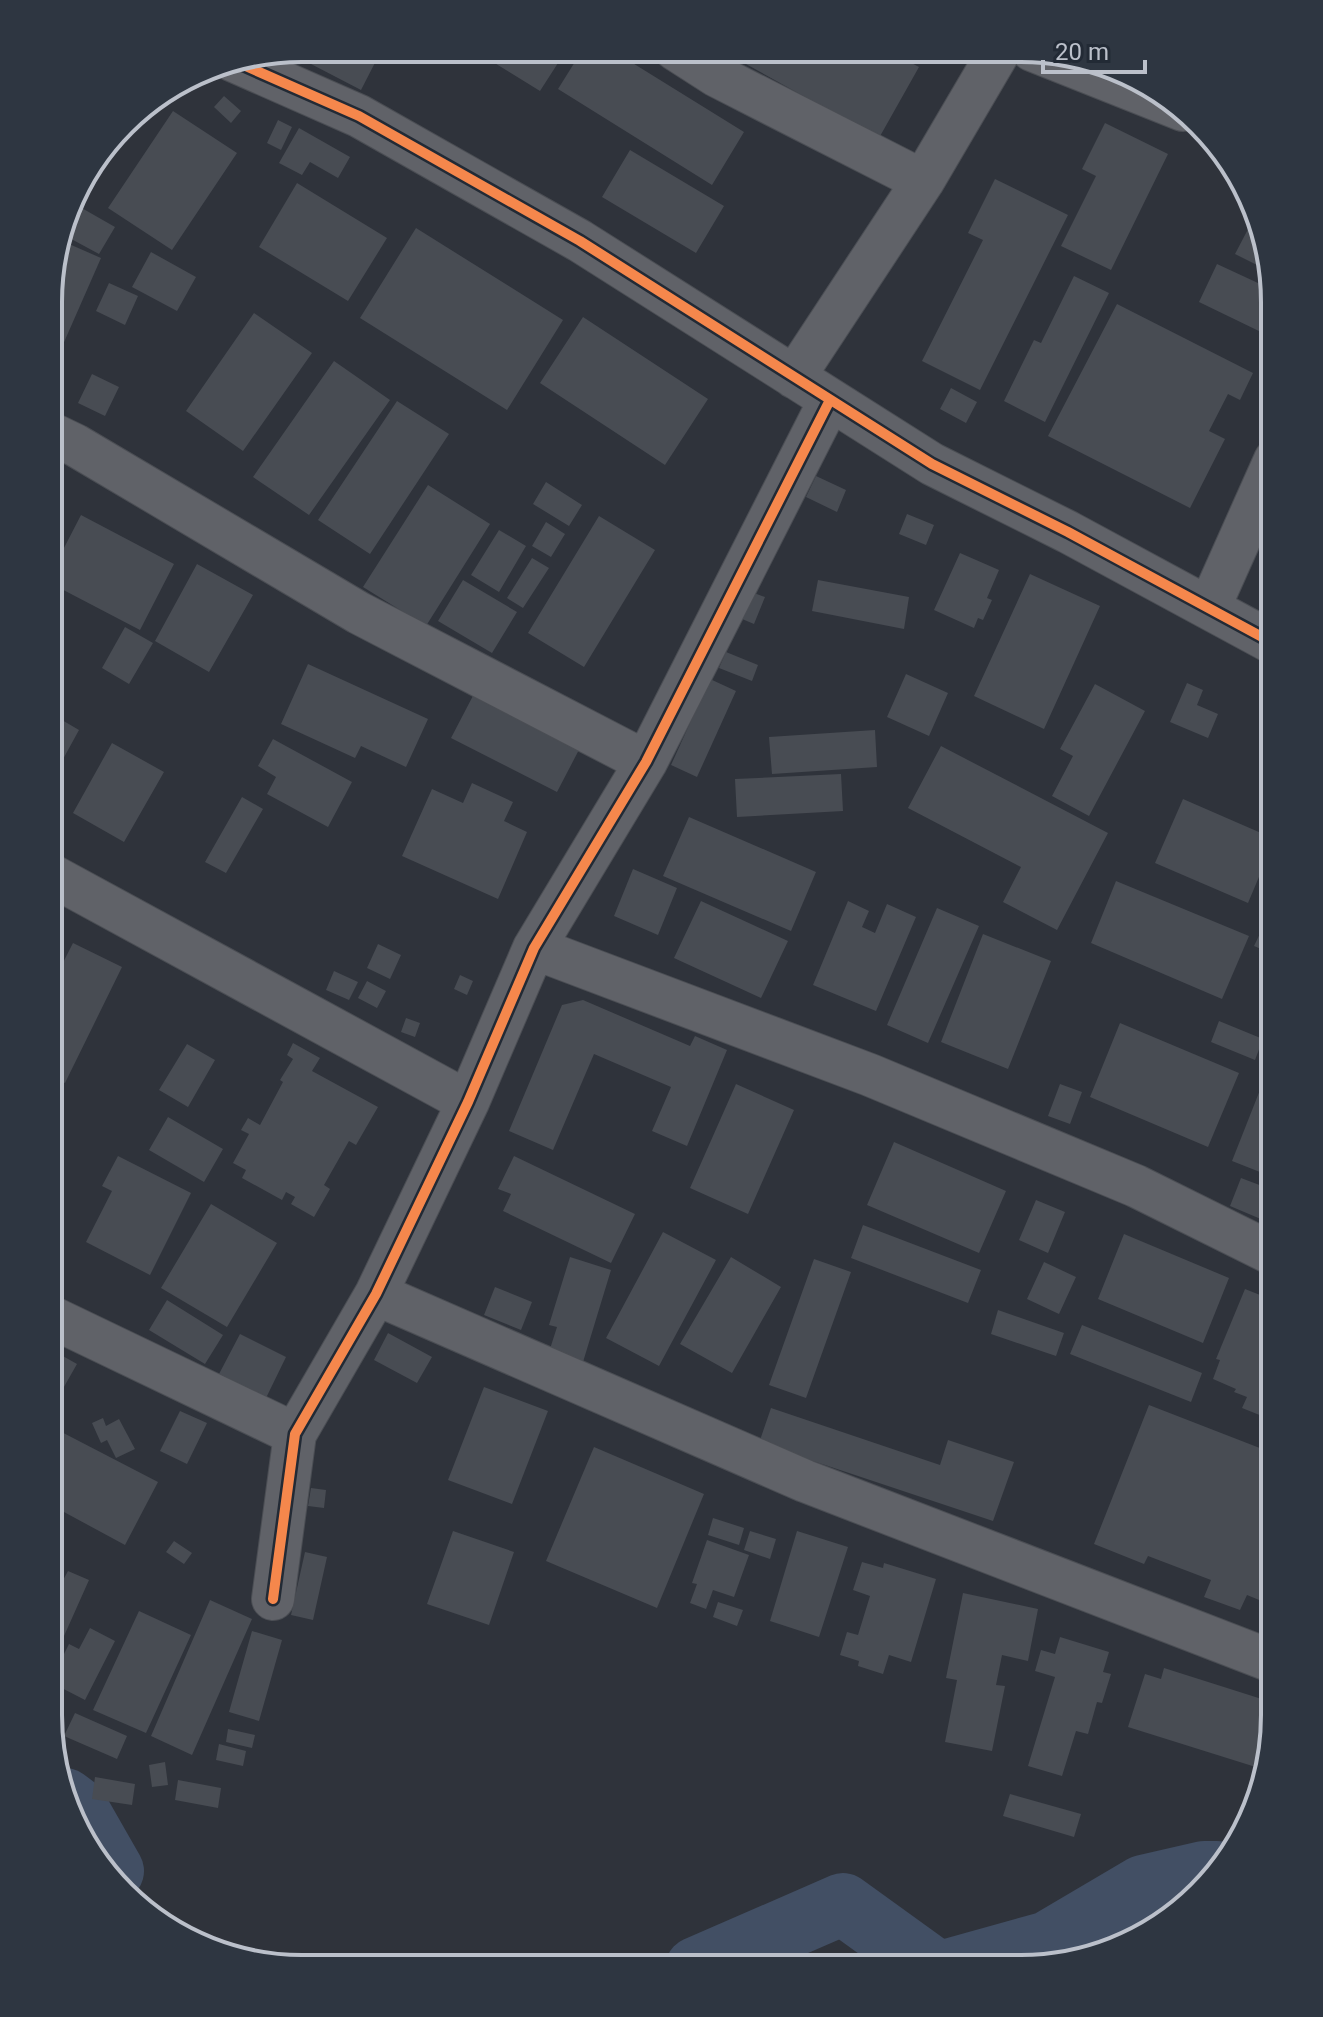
<svg xmlns="http://www.w3.org/2000/svg" width="1323" height="2017" font-family="Roboto,sans-serif">
  <style>
    .lines { fill: none; stroke-linecap: round; stroke-linejoin: round }
    .river { stroke: #424f64; stroke-width: 62 }
    .building { fill: #484c53 }
    .minor-casing { stroke: #4b4e54; stroke-width: 44 }
    .minor { stroke: #606268; stroke-width: 42 }
    .cycleway-casing { stroke: #222a35; stroke-width: 15 }
    .cycleway { stroke: #f5874c; stroke-width: 10 }
    .rim { fill: none; stroke: #bbc0ca; stroke-width: 4 }
  </style>
  <rect width="100%" height="100%" fill="#2f333b"/>
  <g class="lines">
    <path class="river" d="M65,1799L77,1808L113,1871
      M696,1968L843,1904L933,1969
      M951,1969L1048,1942L1143,1886L1204,1872H1217"/>
  </g>
  <path class="building" d="M302,48H371L380,53L361,90L286,51Z
    M472,49H567L540,91Z
    M583,49H610L744,132L712,185L558,89Z
    M719,49L887,50L919,67L879,138Z
    M224,96L241,111L231,123L214,107Z
    M157,98L126,142L115,134L135,111Z
    M173,111L237,153L172,250L108,208Z
    M278,120L292,127L281,150L267,143Z
    M1105,123L1168,154L1111,270L1061,246L1096,176L1082,169Z
    M299,128L350,157L338,178L310,162L302,175L279,163Z
    M630,150L724,206L696,253L602,197Z
    M995,179L1068,215L980,390L922,361L983,240L968,233Z
    M297,183L387,238L348,301L259,247Z
    M73,203L115,227L99,254L62,234Z
    M1257,212L1266,257L1269,271L1235,254Z
    M416,228L563,320L507,410L360,318Z
    M60,240L101,258L54,365L50,363V268Z
    M151,252L196,277L177,311L132,287Z
    M1217,264L1273,290L1275,308L1263,333L1199,302Z
    M1074,276L1109,293L1045,422L1004,401L1034,340L1041,343Z
    M109,283L138,296L125,325L96,311Z
    M1117,304L1253,373L1240,400L1228,394L1209,431L1225,439L1190,508L1048,436Z
    M254,313L312,353L243,451L186,411Z
    M583,317L708,399L665,465L540,383Z
    M334,361L390,400L309,515L253,477Z
    M92,374L119,387L105,416L78,403Z
    M951,388L977,402L966,423L940,409Z
    M397,401L449,434L370,554L318,520Z
    M50,457L63,464L50,490Z
    M816,476L846,490L837,512L806,497Z
    M546,482L582,505L569,526L533,504Z
    M428,485L490,524L426,626L363,587Z
    M907,514L934,525L926,545L899,534Z
    M81,515L174,564L140,630L50,583V575Z
    M599,516L655,550L584,667L528,633Z
    M546,522L565,534L551,557L532,546Z
    M499,530L526,546L499,592L471,575Z
    M960,553L999,570L987,598L992,600L983,620L978,618L974,628L934,610Z
    M532,558L549,568L523,608L507,598Z
    M197,564L253,595L209,672L155,641Z
    M1030,574L1100,606L1044,729L974,696Z
    M463,580L517,612L492,653L438,621Z
    M818,580L909,597L904,629L812,611Z
    M746,590L765,597L754,624L735,616Z
    M125,627L153,643L129,684L102,668Z
    M726,652L758,665L752,681L719,668Z
    M308,664L428,719L406,767L361,746L355,758L281,724Z
    M906,674L948,693L929,736L887,717Z
    M710,679L736,691L697,777L671,765Z
    M1187,683L1203,690L1197,705L1218,714L1208,738L1170,722Z
    M1095,684L1145,711L1089,816L1052,796L1073,756L1060,749Z
    M476,690L582,744L557,792L451,738Z
    M50,713L79,730L56,772L49,769Z
    M875,730L877,767L772,774L769,737Z
    M273,739L352,782L328,827L267,794L276,777L258,766Z
    M112,743L164,772L124,842L73,813Z
    M941,746L1108,833L1057,930L1003,902L1021,867L908,808Z
    M841,774L843,811L737,817L735,779Z
    M472,783L513,802L504,821L527,832L498,899L402,856L432,789L463,803Z
    M242,797L263,809L226,873L205,862Z
    M1183,799L1275,839L1248,903L1155,863Z
    M689,817L816,872L791,931L663,876Z
    M633,869L677,888L658,935L614,916Z
    M1116,881L1249,936L1222,999L1091,943Z
    M701,901L788,941L761,998L674,958Z
    M848,901L869,911L862,927L875,933L887,904L916,917L876,1011L813,985Z
    M937,908L979,926L928,1043L887,1025Z
    M1269,915L1275,917V955L1254,946Z
    M983,934L1051,961L1008,1069L941,1042Z
    M73,943L122,967L65,1083L49,1076V990Z
    M378,944L401,955L390,979L367,968Z
    M334,971L358,982L349,1000L326,990Z
    M460,975L473,981L467,995L454,989Z
    M367,981L386,991L377,1008L358,998Z
    M1275,997V1034L1262,1028Z
    M583,1000L690,1046L695,1036L727,1050L687,1146L652,1131L671,1087L594,1054L553,1150L509,1131L562,1005Z
    M406,1018L420,1023L415,1037L401,1032Z
    M1219,1021L1263,1039L1255,1060L1211,1042Z
    M1120,1023L1239,1073L1208,1147L1090,1097Z
    M293,1043L320,1058L312,1071L378,1107L356,1145L349,1141L324,1185L330,1189L314,1217L291,1204L295,1197L286,1192L282,1200L242,1178L246,1170L233,1163L249,1134L241,1130L248,1118L260,1125L283,1082L280,1080L293,1059L287,1055Z
    M187,1044L215,1060L188,1107L159,1090Z
    M1267,1059L1275,1062V1089L1259,1084Z
    M736,1084L794,1110L748,1214L690,1188Z
    M1060,1084L1082,1092L1070,1124L1048,1116Z
    M1260,1090L1275,1096V1178L1232,1161Z
    M168,1117L223,1149L204,1182L149,1150Z
    M894,1142L1006,1191L979,1253L867,1205Z
    M118,1156L191,1193L150,1275L86,1242L112,1191L102,1186Z
    M514,1156L635,1214L611,1263L503,1211L511,1194L498,1189Z
    M1241,1178L1275,1191V1225L1230,1206Z
    M1036,1200L1065,1212L1048,1253L1019,1240Z
    M211,1204L277,1243L227,1327L161,1288Z
    M863,1225L981,1270L968,1303L851,1258Z
    M663,1232L716,1260L659,1366L606,1338Z
    M1124,1234L1229,1278L1203,1343L1098,1299Z
    M570,1257L611,1270L583,1362L549,1352L557,1327L549,1325Z
    M731,1257L781,1287L732,1373L680,1344Z
    M814,1259L851,1272L806,1398L769,1385Z
    M1044,1262L1076,1277L1059,1314L1027,1299Z
    M495,1287L532,1302L521,1330L484,1315Z
    M1245,1289L1275,1301V1399L1267,1418L1242,1408L1247,1397L1234,1392L1236,1389L1213,1379L1220,1360L1216,1359Z
    M167,1300L223,1335L205,1364L149,1330Z
    M998,1310L1064,1333L1056,1356L991,1334Z
    M1082,1325L1202,1373L1191,1402L1070,1354Z
    M388,1333L432,1357L417,1383L374,1360Z
    M240,1334L286,1357L266,1398L219,1374Z
    M61,1355L77,1364L48,1415L49,1378Z
    M484,1387L548,1411L512,1504L448,1480Z
    M1149,1405L1275,1454L1274,1606L1247,1595L1240,1610L1204,1597L1211,1580L1148,1556L1144,1564L1094,1544Z
    M771,1408L940,1465L948,1440L1014,1462L993,1521L759,1443Z
    M180,1411L207,1423L187,1464L160,1451Z
    M103,1418L106,1426L119,1419L135,1449L116,1458L107,1440L101,1443L92,1423Z
    M48,1425L158,1482L125,1545L51,1505L48,1510Z
    M594,1447L704,1494L657,1608L546,1561Z
    M311,1488L326,1490L324,1508L308,1506Z
    M713,1518L744,1528L739,1545L708,1535Z
    M453,1531L514,1552L489,1625L427,1604Z
    M750,1531L776,1539L770,1559L744,1550Z
    M797,1531L848,1547L819,1637L770,1621Z
    M707,1540L749,1555L734,1597L713,1590L706,1609L690,1603L697,1584L692,1583Z
    M174,1541L192,1553L184,1564L166,1552Z
    M305,1552L327,1557L313,1620L291,1615Z
    M862,1562L883,1568L884,1563L936,1579L911,1662L889,1655L883,1674L858,1666L859,1661L840,1655L847,1632L858,1635L870,1596L853,1590Z
    M48,1563L63,1570L58,1581L62,1582L68,1571L89,1580L60,1645L48,1640Z
    M963,1593L1038,1609L1028,1661L1002,1655L996,1685L1005,1686L992,1751L945,1742L957,1680L946,1678Z
    M210,1600L252,1619L192,1755L151,1736Z
    M718,1602L743,1610L737,1626L713,1617Z
    M139,1611L191,1635L146,1733L93,1710Z
    M90,1628L115,1641L85,1700L50,1682L69,1644L79,1649Z
    M252,1631L282,1640L259,1721L229,1712Z
    M1060,1637L1109,1652L1103,1672L1111,1674L1102,1703L1097,1702L1088,1734L1076,1731L1062,1776L1028,1766L1055,1677L1035,1671L1041,1650L1055,1654Z
    M1164,1668L1268,1701L1265,1709L1274,1712V1730L1262,1769L1128,1727L1145,1674L1161,1679Z
    M75,1713L127,1736L117,1759L64,1736Z
    M228,1729L255,1735L252,1748L226,1742Z
    M219,1744L246,1751L243,1766L216,1760Z
    M165,1762L168,1785L152,1787L149,1765Z
    M95,1777L135,1784L132,1805L92,1799Z
    M178,1780L221,1788L218,1808L175,1800Z
    M1010,1794L1081,1814L1074,1837L1003,1816Z"/>
  <g class="lines">
    <defs>
      <path id="minor" d="M675,49L717,76L923,181
        M1032,50L1183,110
        M232,60L359,116L580,241L932,464L1068,532L1275,644
        M794,377L923,181L1000,50
        M50,433L75,445L359,613L646,762
        M1209,608L1275,460
        M49,874L468,1102
        M534,948L870,1075L1136,1186L1275,1255
        M376,1294L805,1481L1274,1662
        M49,1316L295,1434
        M273,1599L295,1434L376,1294L468,1102L534,948L646,762L830,400"/>
    </defs>
    <use href="#minor" class="minor-casing"/>
    <use href="#minor" class="minor"/>
    <defs>
      <path id="cycleway" d="M232,60L359,116L580,241L932,464L1068,532L1275,644
        M273,1599L295,1434L376,1294L468,1102L534,948L646,762L830,400"/>
    </defs>
    <use href="#cycleway" class="cycleway-casing"/>
    <use href="#cycleway" class="cycleway"/>
  </g>
  <path d="M0 0H1323V2017H0ZM302 62H1021A240 240 0 0 1 1261 302V1715A240 240 0 0 1 1021 1955H302A240 240 0 0 1 62 1715V302A240 240 0 0 1 302 62Z" fill="#2e3641" fill-rule="evenodd"/>
  <path class="rim" d="M302 62H1021A240 240 0 0 1 1261 302V1715A240 240 0 0 1 1021 1955H302A240 240 0 0 1 62 1715V302A240 240 0 0 1 302 62Z"/>
  <path d="M1043 60v12h102v-12" fill="none" stroke="#bbc0ca" stroke-width="4"/>
  <text x="1055" y="60" font-size="24" fill="#bbc0ca" stroke="#222a35" stroke-width="6" paint-order="stroke">20 m</text>
</svg>
